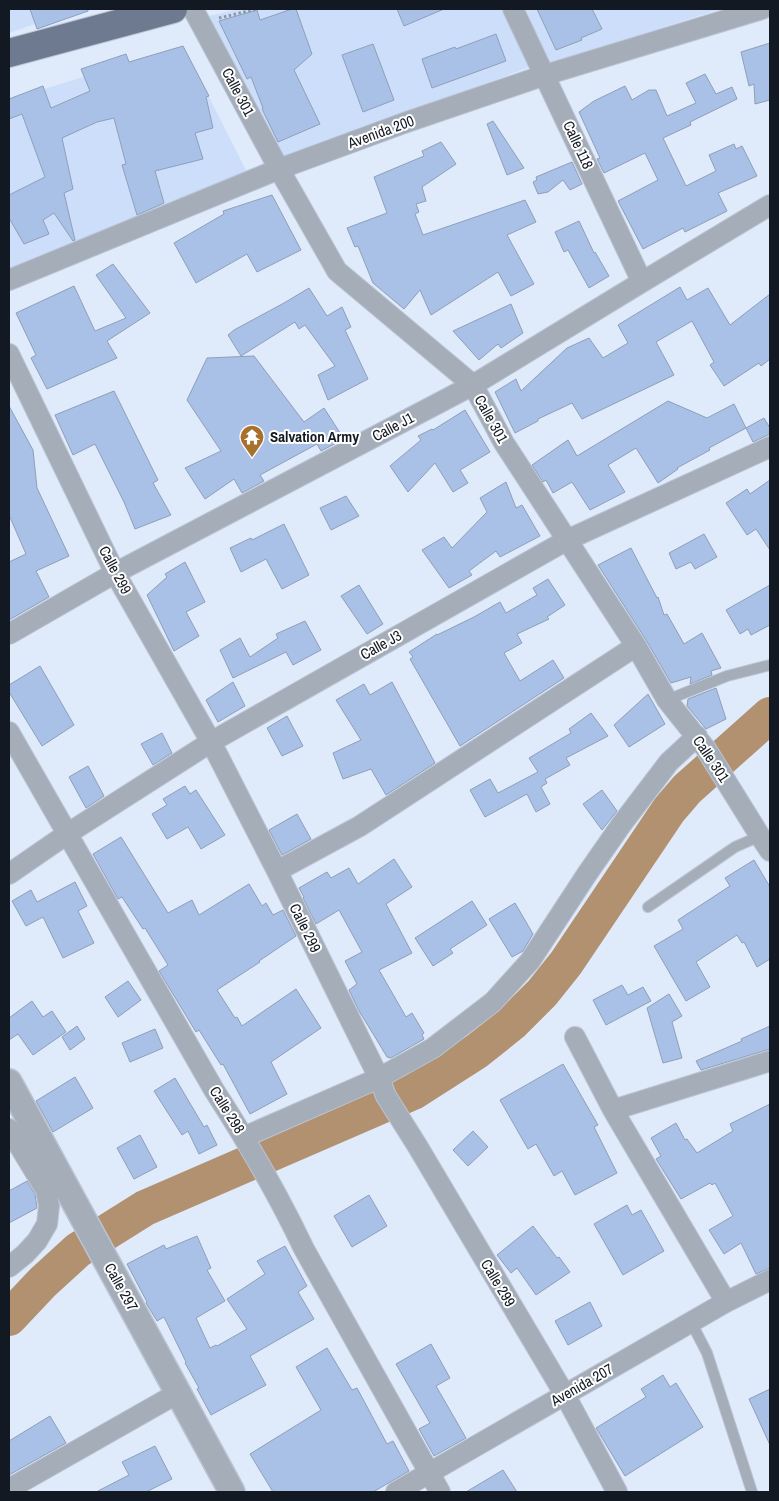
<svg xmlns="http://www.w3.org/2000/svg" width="779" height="1501" font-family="'Archivo Narrow',sans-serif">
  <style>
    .built { fill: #ccdefa }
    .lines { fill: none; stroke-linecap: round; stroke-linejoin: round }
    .river { stroke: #b1916f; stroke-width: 36 }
    .building { fill: #a9c0e7; stroke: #8e9fb9 }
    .service-casing { stroke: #bac4d4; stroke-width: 12 }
    .minor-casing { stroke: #bac4d4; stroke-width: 22 }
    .tertiary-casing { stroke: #bac4d4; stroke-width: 28 }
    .primary-casing { stroke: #bac4d4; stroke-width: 30 }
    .path { stroke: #8e97a6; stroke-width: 3; stroke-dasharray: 2.5 2.5; stroke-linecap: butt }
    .service { stroke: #a5adb9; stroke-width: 10 }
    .minor { stroke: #a5adb9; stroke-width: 20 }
    .tertiary { stroke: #a5adb9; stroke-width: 25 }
    .primary { stroke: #6d7a90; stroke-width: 28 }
    .labels { text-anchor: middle; stroke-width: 4; stroke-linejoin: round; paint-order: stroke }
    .street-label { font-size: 15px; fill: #131923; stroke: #fff }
    .poi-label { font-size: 15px; font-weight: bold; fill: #131923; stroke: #fff; text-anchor: start }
  </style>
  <rect width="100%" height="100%" fill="#dfeafb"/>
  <path class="built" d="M9,9H78L9,33Z
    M238,9H501L529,67L274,165L209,16Z
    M524,9H720L549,64Z
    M183,46L248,174L9,275V100Z"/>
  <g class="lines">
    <path class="river" d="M9,1318L43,1282L78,1250L145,1208L413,1092L477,1051L512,1023L542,993L566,963L669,810L687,789L770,715"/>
  </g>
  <path class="building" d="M30,9H88V11L37,29Z
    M292,9H296L312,54L294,70L320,124L278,142L262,109L263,108L251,77L247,79L219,21L257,10L260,20Z
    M397,9H444L404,26Z
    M537,9H592L602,29L581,38L582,40L556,50Z
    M496,34L506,61L432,88L422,59L455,47L456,49Z
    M770,43V100L755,104L754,84L749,86L741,52Z
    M373,44L394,100L363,112L342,55Z
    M183,46L209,96L206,97L213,128L195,133L203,159L155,171L164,203L137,215L122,165L126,164L114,118L97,122L62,138L73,189L64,193L75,240L73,241L54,213L43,220L49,234L24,244L9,218V195L45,177L22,114L9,119V99L43,86L51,108L90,91L81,69L126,54L129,62Z
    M705,74L716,94L732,87L737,99L690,122L691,125L663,138L686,186L716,171L709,155L734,144L736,149L742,146L757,176L718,193L727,211L685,232L683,228L643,249L618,201L658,180L645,153L604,173L597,159L600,158L579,112L594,101L625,86L632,100L649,90H656L667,116L696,103L686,83Z
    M493,121L524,168L507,175L487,124Z
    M441,142L456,164L422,187L426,201L416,204L419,212L415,214L423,235L525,200L536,222L507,235L534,284L511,296L498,272L431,315L420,290L404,309L373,283L358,246L355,247L347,228L387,213L374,177L424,156L422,151Z
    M572,162L582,184L570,190L563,180L548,192L538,194L533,182L537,180L536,177Z
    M272,195L301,250L257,272L247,254L196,283L174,243L224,214L223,211Z
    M579,221L594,253L595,252L609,276L589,288L568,250L564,252L555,232Z
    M113,264L150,313L107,341L117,358L47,389L31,358L36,355L16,313L74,286L95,331L126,318L96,275Z
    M680,287L687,300L708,288L730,325L770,294V359L761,366L759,363L724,386L710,365L714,362L692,321L656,342L674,375L582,419L572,403L538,419V421L515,433L495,392L516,379L521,391L567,348L589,338L603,358L628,343L618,325Z
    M309,288L327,316L342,307L351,327L345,330L368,379L328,400L318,375L335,366L305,325L299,329L295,322L241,356L228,335L234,330L284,303Z
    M511,304L523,333L501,348L498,344L479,360L453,331Z
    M254,356L304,422L324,408L344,439L321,451L317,444L260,475L264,481L242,493L234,479L205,499L185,468L221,451L187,400L207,358Z
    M114,391L158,480L153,483L171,515L135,529L124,502L95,444L73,455L55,415Z
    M668,401L707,418L734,404L746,428L709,448L710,450L677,468L678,469L658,483L636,448L608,465L625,492L590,510L572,482L553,493L546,480L543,482L532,465L568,440L577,456Z
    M9,406L33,450L37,488L69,556L36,571L49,597L9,620V562L26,554L9,515Z
    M465,410L490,452L460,470L468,483L453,492L435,463L408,492L390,466L421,440L418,436L432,429L433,430Z
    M764,418L770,428V434L753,442L746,428Z
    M770,480V550L756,529L747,535L726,503L747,489L750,494Z
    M506,482L516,508L522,505L540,536L500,557L496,551L469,571L472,575L449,588L422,550L444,537L452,548L487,512L480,498Z
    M346,496L359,516L331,530L320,508Z
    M284,524L309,575L282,589L266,559L241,572L230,548L251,538L252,540Z
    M704,534L717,557L695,569L691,562L676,569L669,553Z
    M631,548L657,598L658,597L664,615L667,614L684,644L702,633L721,668L711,671L712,675L690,684L691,677L671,683L646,640L598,565Z
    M185,562L205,602L186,612L199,636L174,651L147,595L167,577L165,574Z
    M548,579L565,605L547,617L549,619L517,634L522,643L504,653L520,681L553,660L564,678L460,746L410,659L413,657L409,652L437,634V635L474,617L500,602L506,613L537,595L533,588Z
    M359,585L383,624L367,634L341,596Z
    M770,585V625L751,635L748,629L740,634L726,610Z
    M305,621L321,650L293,665L286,652L233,678L220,650L240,638L250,657L278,638L276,634Z
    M40,666L74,725L42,746L9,692V685Z
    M233,682L245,706L218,722L206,700Z
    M392,682L435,763L386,795L371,769L343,779L333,753L361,740L336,700L364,684L370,695Z
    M716,688L726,719L706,729L687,706L688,699Z
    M648,694L665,724L629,747L614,725Z
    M591,713L608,736L566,758L570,765L545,779L547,783L541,787L550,804L536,812L527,794L485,817L470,790L490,779L498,793L538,772L529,758L571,733L569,729Z
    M287,716L303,746L282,756L267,728Z
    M162,733L172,753L153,765L141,744Z
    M88,766L104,796L86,808L69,777Z
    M185,786L190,794L196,790L225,835L201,849L188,827L167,839L152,814L167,805L163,799Z
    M602,790L617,811L602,830L583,804Z
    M297,814L311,839L282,855L269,830Z
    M121,837L168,913L192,900L199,915L249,884L262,906L266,903L273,915L283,910L296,936L259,961L260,962L217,990L235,1018L237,1017L242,1026L296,989L321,1028L271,1062L287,1094L250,1114L223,1064L221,1065L199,1030L196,1032L159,971L168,965L145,928L143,929L122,897L118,899L93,854Z
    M394,859L412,887L386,904L412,953L379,970L406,1017L412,1013L424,1033L422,1035L424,1039L391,1058L387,1057L378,1042L359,1011L349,990L357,984L345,961L362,952L339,910L316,924L303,898L304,897L299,888L327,872L331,878L349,868L358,884Z
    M754,860L770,887V959L757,967L744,942L742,943L737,935L696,962L710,987L686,1001L654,946L683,929L678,920L730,886L725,878Z
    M75,882L87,906L78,911L94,943L63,958L43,917L26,926L12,901L31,890L37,902Z
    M472,901L487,925L450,949L453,953L433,966L415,938Z
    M515,903L533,934L523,951L512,957L489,919Z
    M128,981L141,1000L118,1017L105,997Z
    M622,985L628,995L643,987L651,1001L606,1025L593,1000Z
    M669,994L682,1016L672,1022L682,1058L663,1063L647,1008Z
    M32,1001L43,1017L52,1011L66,1032L33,1055L18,1034L9,1040V1018Z
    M77,1026L85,1039L70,1050L62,1037Z
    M770,1026V1049L701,1070L696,1061L742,1041L741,1039Z
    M155,1029L163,1048L130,1062L122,1043Z
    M563,1064L598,1125L594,1127L617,1173L575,1195L562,1171L554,1176L536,1144L528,1149L500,1100Z
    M75,1077L93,1108L53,1132L36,1101Z
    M175,1078L204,1127L207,1125L217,1145L199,1154L188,1131L182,1135L154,1091Z
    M770,1104V1268L756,1274L741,1243L724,1254L709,1230L733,1216L715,1183L712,1185L710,1183L681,1199L656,1159L661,1156L651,1138L676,1123L685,1140L687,1139L697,1153L733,1131L730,1124Z
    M473,1131L488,1147L468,1166L453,1150Z
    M140,1135L157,1167L134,1179L117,1148Z
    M27,1181L35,1194L37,1208L9,1223V1191Z
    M369,1195L387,1226L352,1247L334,1216Z
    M627,1205L632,1215L641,1210L664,1251L623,1275L594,1224Z
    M533,1226L557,1258L559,1257L570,1272L536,1295L517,1268L511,1273L497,1255Z
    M197,1236L211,1268L207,1270L225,1301L196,1318L210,1348L216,1345L217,1346L247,1329L227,1299L265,1274L257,1261L285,1246L307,1286L298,1292L314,1319L250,1356L266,1385L211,1415L197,1389L199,1388L185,1363L186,1362L164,1317L157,1321L146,1303L147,1302L127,1264L164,1245L166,1249Z
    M590,1302L602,1326L568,1345L555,1321Z
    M431,1344L450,1378L436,1386L466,1438L434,1456L419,1429L430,1423L396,1364Z
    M327,1348L352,1390L357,1388L387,1444L393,1441L409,1471L373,1492H273L250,1454L321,1410L296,1367Z
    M663,1375L670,1387L676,1383L703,1427L625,1476L596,1428L646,1397L641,1389Z
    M770,1389V1445L749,1399Z
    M50,1416L66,1443L9,1475V1441Z
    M155,1446L172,1479L146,1492H96L129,1475L122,1462Z
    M503,1470L517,1492H466Z"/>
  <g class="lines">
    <defs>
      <path id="service" d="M667,700L727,676L770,665
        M648,907L735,847L760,836
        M691,1322L707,1353L752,1492"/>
      <path id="minor" d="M193,9L279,169L337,271L473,385L504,443L636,646L667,700L706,749L760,836L770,851
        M513,9L642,282
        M9,280L279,169L404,123L545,75L762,9
        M9,354L115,573L211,742L277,871L379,1078L386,1096L418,1147L565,1395L617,1492
        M9,634L115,573L473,385L642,282L770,205
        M9,732L214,1090C247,1141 278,1194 304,1249L440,1492
        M277,871L360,826L636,646
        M9,874L67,834L211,742L567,540L770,447
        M575,1037L613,1110L726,1302
        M613,1110L770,1061
        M9,1129L46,1190L49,1206L47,1224L37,1241L25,1254L9,1267
        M244,1137L379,1078L433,1048L493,1002L530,961L587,874L621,825L669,762L697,736
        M9,1489L178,1393
        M396,1492L726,1302L770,1280"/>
      <path id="tertiary" d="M9,1082L232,1492"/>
      <path id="primary" d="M9,53L173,9"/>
    </defs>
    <use href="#service" class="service-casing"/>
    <use href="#minor" class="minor-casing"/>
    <use href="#tertiary" class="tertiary-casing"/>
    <use href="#primary" class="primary-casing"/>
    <path class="path" d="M219,18L257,9"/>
    <use href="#service" class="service"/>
    <use href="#minor" class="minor"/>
    <use href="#tertiary" class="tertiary"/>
    <use href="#primary" class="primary"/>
  </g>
  <defs>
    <symbol id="temple-pin" viewBox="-11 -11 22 30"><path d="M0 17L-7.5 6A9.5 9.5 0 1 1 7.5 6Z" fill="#a7702c" stroke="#fff"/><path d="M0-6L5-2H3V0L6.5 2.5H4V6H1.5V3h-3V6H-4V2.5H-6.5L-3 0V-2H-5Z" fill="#fff"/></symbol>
  </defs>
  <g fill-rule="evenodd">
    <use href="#temple-pin" x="238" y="423" width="28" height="38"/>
  </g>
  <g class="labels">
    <g class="street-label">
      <text transform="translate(238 92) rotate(62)" y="5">Calle 301</text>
      <text transform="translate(381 132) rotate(-20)" y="5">Avenida 200</text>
      <text transform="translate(578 145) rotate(65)" y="5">Calle 118</text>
      <text transform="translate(491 419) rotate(61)" y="5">Calle 301</text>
      <text transform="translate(393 427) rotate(-28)" y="5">Calle J1</text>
      <text transform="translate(115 570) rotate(62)" y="5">Calle 299</text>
      <text transform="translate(381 645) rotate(-29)" y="5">Calle J3</text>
      <text transform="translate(711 759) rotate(56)" y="5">Calle 301</text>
      <text transform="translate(305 928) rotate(64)" y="5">Calle 299</text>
      <text transform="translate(227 1110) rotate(58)" y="5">Calle 298</text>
      <text transform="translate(498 1283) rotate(59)" y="5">Calle 299</text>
      <text transform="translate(121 1287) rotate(61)" y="5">Calle 297</text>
      <text transform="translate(582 1385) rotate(-30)" y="5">Avenida 207</text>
    </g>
    <g class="poi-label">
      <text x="270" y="442">Salvation Army</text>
    </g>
  </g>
  <rect width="779" height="1501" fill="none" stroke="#131923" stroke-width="20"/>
</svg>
